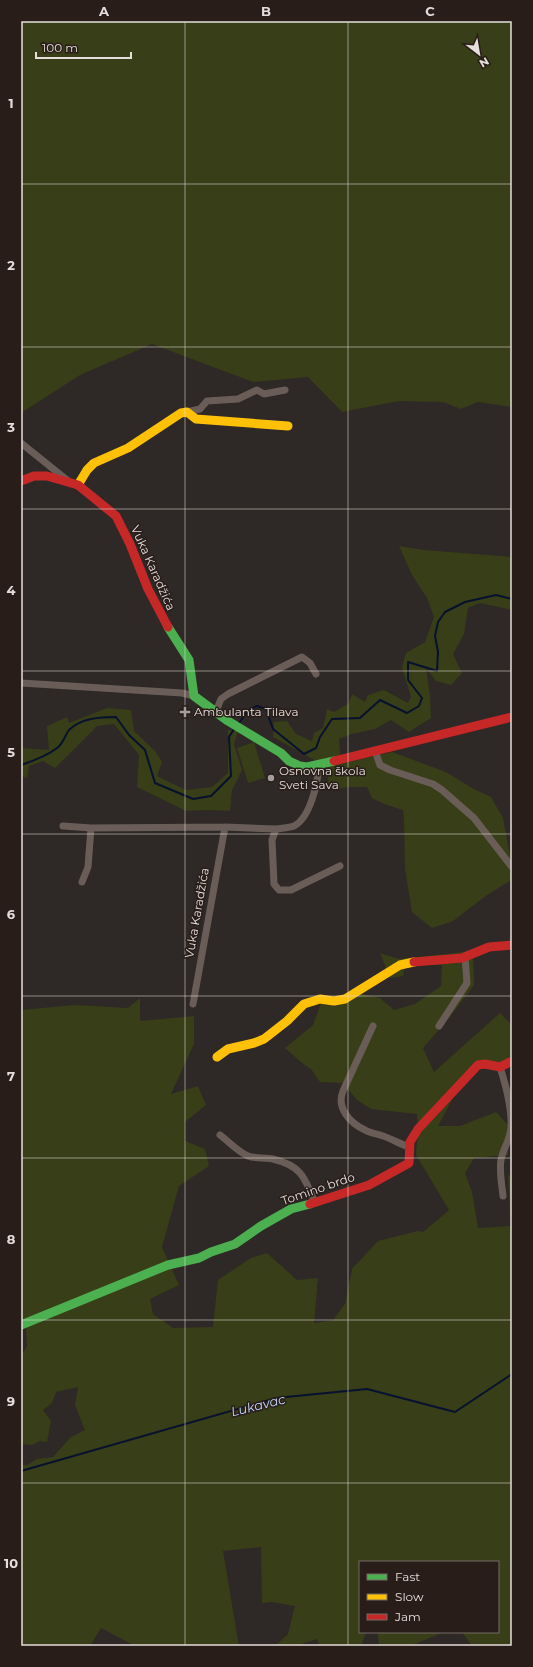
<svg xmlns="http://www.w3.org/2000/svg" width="533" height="1667" font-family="Montserrat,sans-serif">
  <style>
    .green { fill: #383e17 }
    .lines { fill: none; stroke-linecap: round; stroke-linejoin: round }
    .stream { stroke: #06122f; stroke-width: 2 }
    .street { stroke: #6a5d58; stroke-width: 7 }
    .fast { stroke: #4caf50; stroke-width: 9 }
    .slow { stroke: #ffc107; stroke-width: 9 }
    .jam { stroke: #c62828; stroke-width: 9 }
    .grid { fill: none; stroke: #e6dedb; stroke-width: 1; stroke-opacity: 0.55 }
    .poi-dot { fill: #a69e9c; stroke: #281d19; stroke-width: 1.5 }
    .labels { text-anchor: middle; stroke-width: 3; stroke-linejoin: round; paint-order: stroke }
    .street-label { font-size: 12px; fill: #e6dedb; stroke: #281d19 }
    .poi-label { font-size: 12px; fill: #e6dedb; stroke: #281d19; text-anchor: start }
    .water-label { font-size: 13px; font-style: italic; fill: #c2d8ff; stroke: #281d19 }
    .neatline { fill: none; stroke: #e6dedb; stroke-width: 1.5 }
    .grid-label { font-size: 13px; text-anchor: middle; font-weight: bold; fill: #e6dedb }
  </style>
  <rect width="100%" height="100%" fill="#2e2826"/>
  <path class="green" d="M21,21H512V407L478,402L461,409L443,402L399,401L342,412L308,377L253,382L152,344L80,375L21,413Z
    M399,546L424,550L512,557V610L480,603L468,608L464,634L453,654L462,673L451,685L436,681L426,668L430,695L431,718L409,732L391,720L375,729L352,734L339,739L341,764L392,752L446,772L472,788L491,797L503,818L511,861V880L487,895L453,921L432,928L412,912L405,869L404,818L403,810L384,804L372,798L367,787H349L329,790L327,767L273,737L274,722L287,721L296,734L312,741L314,733L323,728L327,709L334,712L348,704L352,694L365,702L368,695L384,690L408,703L411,697L402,667L406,653L425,642L434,617L427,598L412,575Z
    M107,708L131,710L134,731L155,751L162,762L157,776L186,790L212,787L228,773V730L238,731L234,744L242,770L232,790L230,811L209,810L186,811L137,787L139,755L114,724L97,726L55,768L43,761L29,766L27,778L21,776V748L49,750L47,726L67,717L69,723Z
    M254,742L265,778L248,783L237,748Z
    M473,951L474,985L450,1017L423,1048L434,1072L500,1013L512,1025V1055L500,1065L485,1060L454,1096L438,1126H460L496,1112L508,1125V1155L474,1158L465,1173L472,1192L478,1228L511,1226L508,1174L512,1179V1646H472L462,1632H498V1562H360V1632H366L361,1646H320L317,1639L302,1644L301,1646H275L288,1634L295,1606L272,1602L262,1603L261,1547L223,1551L239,1646H135L101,1628L90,1646H21V1465H27L37,1459L53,1457L71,1437L85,1430L75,1405L78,1387L56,1392L52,1403L43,1410L51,1421L47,1442L40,1441L32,1445L21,1444V1356L27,1346L26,1323L21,1325V1010L74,1005L128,1008L140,998V1021L194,1016V1044L171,1094L198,1086L206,1105L185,1122V1141L205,1149L209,1166L179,1186L162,1247L179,1285L150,1299L153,1314L173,1328L213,1327L218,1280L251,1258L267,1253L297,1280L318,1278L314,1323L333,1320L345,1304L352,1269L378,1241L418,1231L423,1232L449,1210L416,1155L418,1129L417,1114L371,1109L357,1100L343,1083L320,1082L311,1069L302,1063L285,1048L313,1025L322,1000L352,992L380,998L394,1010L415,1004L441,986L442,965H405L403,976L390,978L380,953L399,959Z
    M378,1632H444L410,1646H379Z"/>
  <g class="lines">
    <path class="stream" d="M238,724L250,709L257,706L266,709L273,729L304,754L316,748L320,737L332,719L360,718L380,700L407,713L419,706L422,698L408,680V662L437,671L438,652L435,636L438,622L445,612L465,602L496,595L512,599
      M21,765C33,761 47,756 57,748C63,744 65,735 69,730C81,718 100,717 116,717L129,735L145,750L155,783L193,799L211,796L231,776L229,737L234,729
      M21,1471L276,1398L367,1389L455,1412L512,1374"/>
    <path class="street" d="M187,412L200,409L207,401L238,399L257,390L264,394L285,390
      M21,443L67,480
      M21,683L182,693L194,696
      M216,711L221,699L228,694L302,657L310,663L316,674
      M375,751L380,765L390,770L433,784L442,790L474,818L512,867
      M318,765C319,781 310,818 294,826C289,828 282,828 276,829L272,840L274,884L279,890H291L340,866
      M63,826L91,828L225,827
      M82,882L88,867L91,828
      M193,1004L225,827L276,829
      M373,1026L343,1091C336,1108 350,1123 365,1130C370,1133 377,1134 383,1136C392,1139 400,1144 409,1147
      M439,1026L467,983L465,957
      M500,1067C506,1086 512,1107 511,1127C511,1139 503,1148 501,1160C499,1171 502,1185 503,1196
      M220,1135C229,1142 238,1152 248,1156C255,1159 265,1157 273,1159C302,1166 305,1178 315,1203"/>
    <path class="fast" d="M168,627L189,660L194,696L228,721L281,753L289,761L300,766L307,767L334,761
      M21,1325L168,1265L199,1258L211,1252L235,1244L261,1226L291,1209L310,1204"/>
    <path class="slow" d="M78,485L87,470L94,463L128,448L181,413L187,412L196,419L288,426
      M217,1057L228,1049L254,1043L264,1039L287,1021L304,1004L320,999L334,1001L345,999L400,965L414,962"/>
    <path class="jam" d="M21,481L34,476H47L78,485L116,516L130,544L148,589L168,627
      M334,761L512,717
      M414,962L462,958L489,947L512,945
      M310,1204L369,1185L409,1163L410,1142L418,1129L478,1065L485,1064L500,1067L512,1061"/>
  </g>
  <path class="grid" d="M185,21V1646M348,21V1646M21,184H512M21,347H512M21,509H512M21,671H512M21,834H512M21,996H512M21,1158H512M21,1320H512M21,1483H512"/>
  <g class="poi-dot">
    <path d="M183 706h4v4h4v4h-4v4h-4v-4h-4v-4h4z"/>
    <circle cx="271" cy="778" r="4"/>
  </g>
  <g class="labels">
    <g class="street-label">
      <text transform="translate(153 568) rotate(66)" y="4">Vuka Karadžića</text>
      <text transform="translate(197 913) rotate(-80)" y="4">Vuka Karadžića</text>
      <text transform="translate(318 1189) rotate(-19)" y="4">Tomino brdo</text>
    </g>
    <g class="poi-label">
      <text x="194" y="716">Ambulanta Tilava</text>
      <text x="279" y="775">Osnovna škola<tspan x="279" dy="14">Sveti Sava</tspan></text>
    </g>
    <g class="water-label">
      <text transform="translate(258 1405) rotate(-14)" y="5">Lukavac</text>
    </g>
  </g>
  <rect width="533" height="1667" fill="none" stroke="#281d19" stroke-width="44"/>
  <rect x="359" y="1561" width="140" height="72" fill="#281d19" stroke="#746a67"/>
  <rect x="367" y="1574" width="20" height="6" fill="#4caf50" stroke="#746a67"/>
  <text x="395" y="1581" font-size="12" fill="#e6dedb">Fast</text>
  <rect x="367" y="1594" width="20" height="6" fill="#ffc107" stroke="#746a67"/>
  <text x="395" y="1601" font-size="12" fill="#e6dedb">Slow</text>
  <rect x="367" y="1614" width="20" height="6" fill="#c62828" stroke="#746a67"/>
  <text x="395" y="1621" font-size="12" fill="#e6dedb">Jam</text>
  <g transform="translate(479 54) rotate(149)" stroke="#281d19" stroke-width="3" paint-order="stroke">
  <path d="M0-3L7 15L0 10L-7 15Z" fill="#e6dedb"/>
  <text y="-6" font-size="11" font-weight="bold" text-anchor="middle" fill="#e6dedb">N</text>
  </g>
  <path d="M36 52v6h95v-6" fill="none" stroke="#e6dedb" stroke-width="2"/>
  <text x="42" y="52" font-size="12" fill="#e6dedb" stroke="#281d19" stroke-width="3" paint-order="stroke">100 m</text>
  <rect x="22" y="22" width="489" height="1623" class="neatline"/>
  <g class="grid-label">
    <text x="104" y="16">A</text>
    <text x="266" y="16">B</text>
    <text x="430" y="16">C</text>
    <text x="11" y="108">1</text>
    <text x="11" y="270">2</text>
    <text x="11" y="432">3</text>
    <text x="11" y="595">4</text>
    <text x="11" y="757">5</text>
    <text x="11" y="919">6</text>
    <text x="11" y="1081">7</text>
    <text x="11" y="1244">8</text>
    <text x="11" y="1406">9</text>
    <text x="11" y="1568">10</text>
  </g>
</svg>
